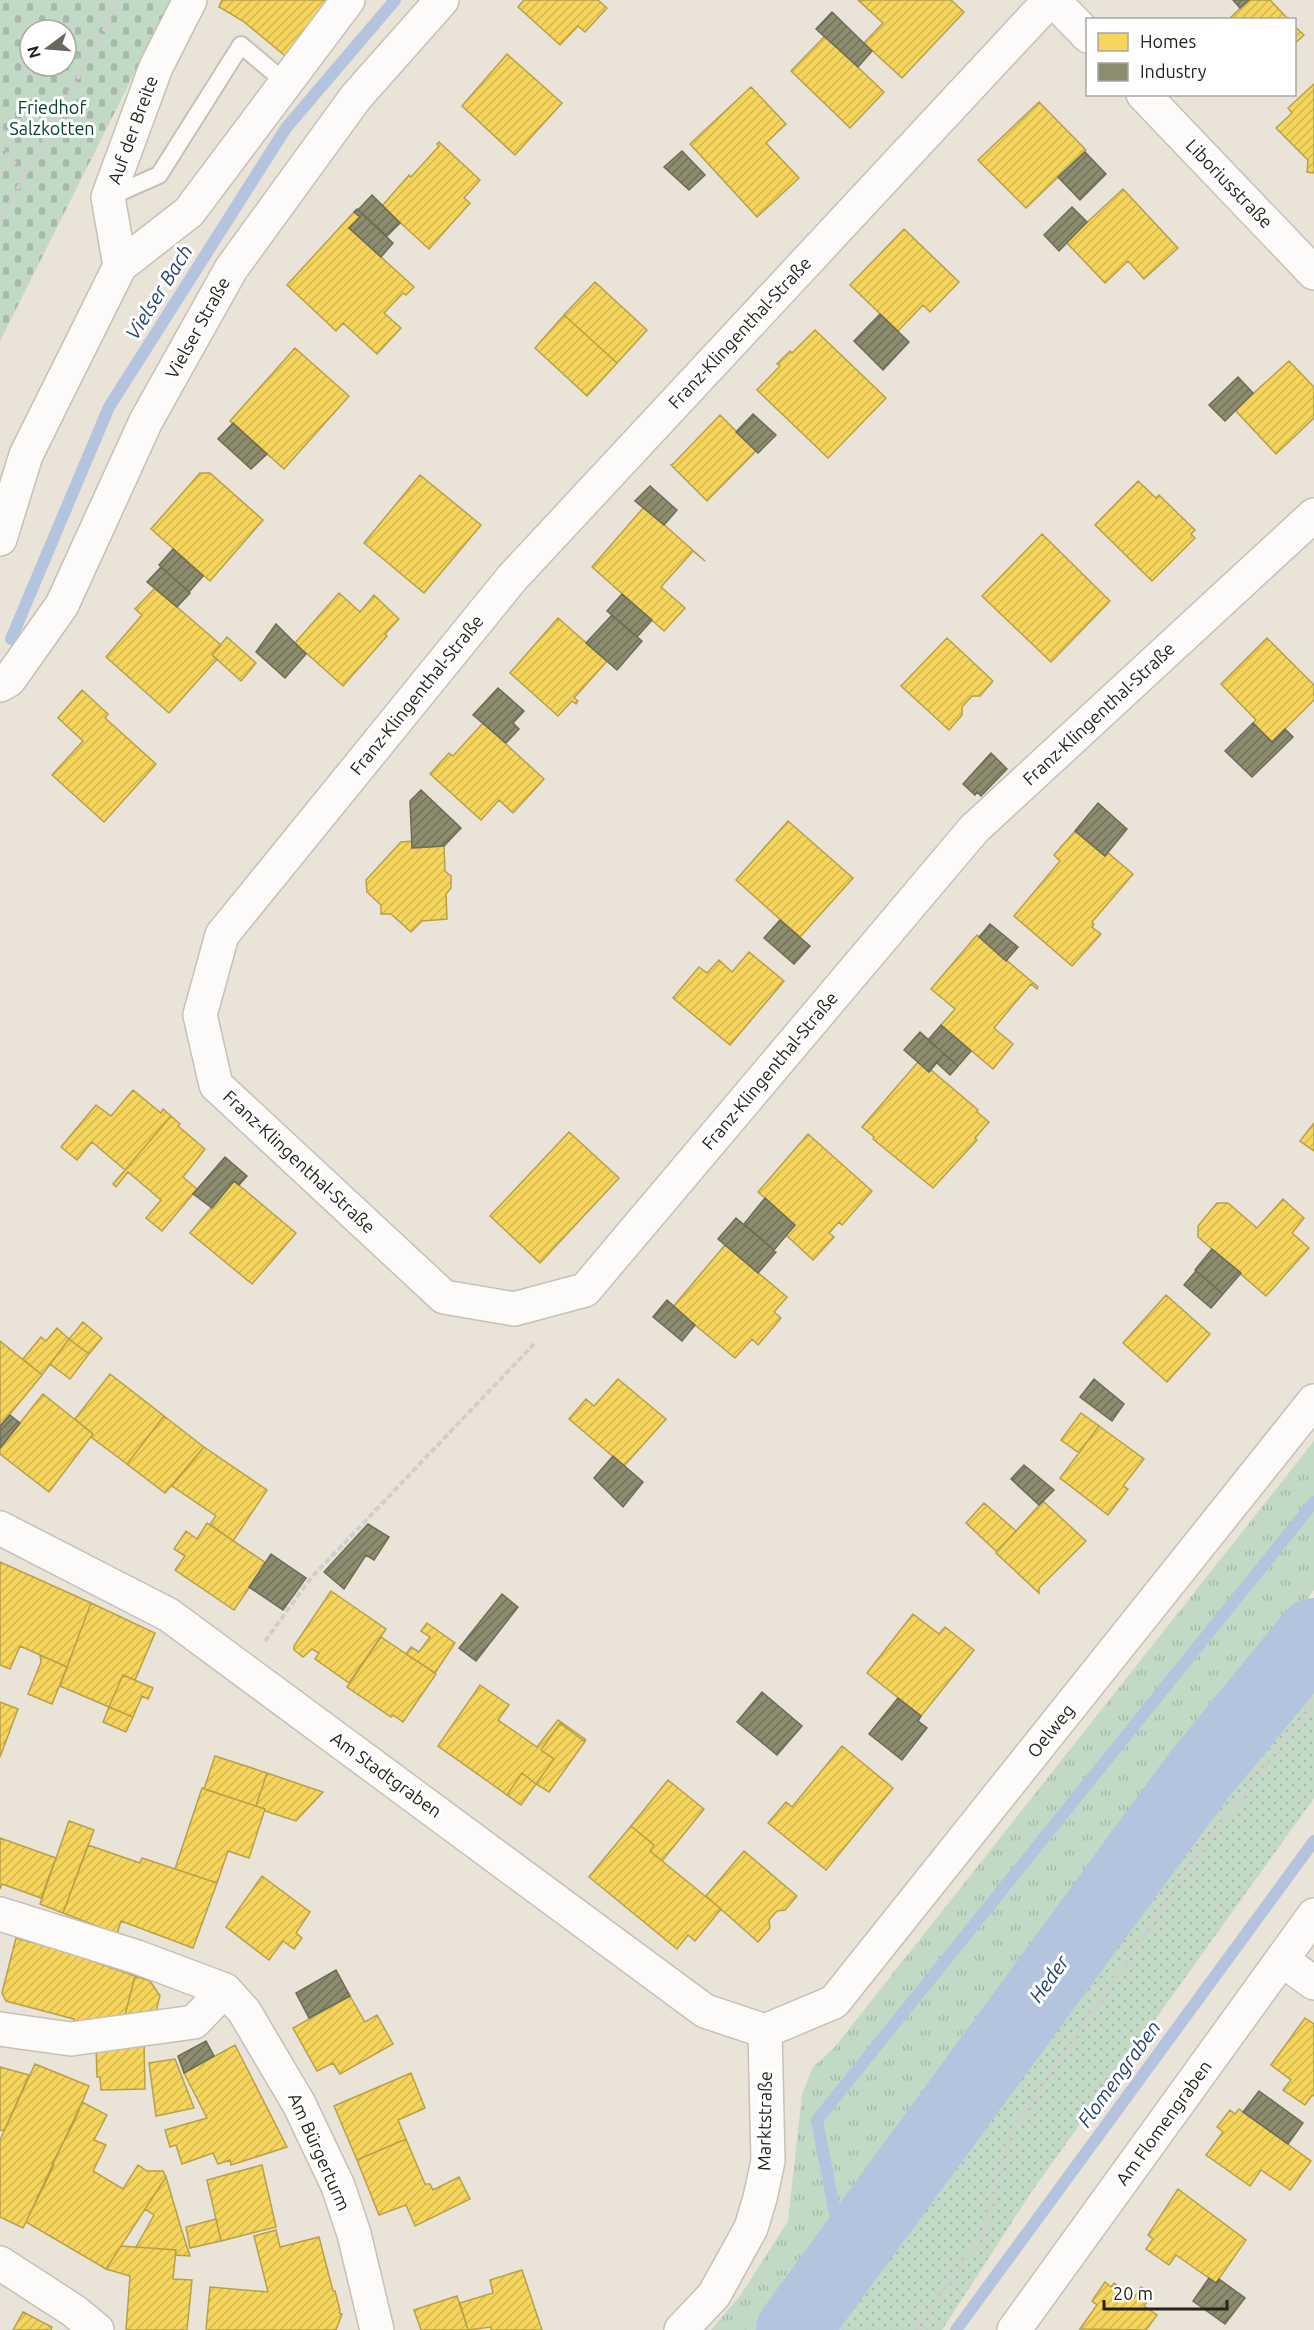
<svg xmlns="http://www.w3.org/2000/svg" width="1314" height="2330" viewBox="0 0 1314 2330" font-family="Ubuntu,sans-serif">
<defs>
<pattern id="grass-tufts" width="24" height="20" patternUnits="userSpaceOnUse" patternTransform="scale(1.5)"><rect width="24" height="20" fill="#c2d9c5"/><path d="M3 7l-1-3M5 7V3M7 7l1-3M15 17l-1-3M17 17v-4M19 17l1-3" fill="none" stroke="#a7baa9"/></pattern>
<pattern id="cemetery-stones" width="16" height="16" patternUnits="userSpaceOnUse" patternTransform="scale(1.5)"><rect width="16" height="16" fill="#c2d9c5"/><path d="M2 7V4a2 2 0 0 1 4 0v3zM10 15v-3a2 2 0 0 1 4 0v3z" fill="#a7baa9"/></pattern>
<pattern id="park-dots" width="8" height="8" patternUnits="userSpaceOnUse" patternTransform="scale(1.5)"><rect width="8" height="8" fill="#c2d9c5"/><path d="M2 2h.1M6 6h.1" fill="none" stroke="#a7baa9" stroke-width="1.8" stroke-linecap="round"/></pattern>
<pattern id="homes-hatch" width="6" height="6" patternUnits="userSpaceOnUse" patternTransform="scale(1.5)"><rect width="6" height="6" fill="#f6d55c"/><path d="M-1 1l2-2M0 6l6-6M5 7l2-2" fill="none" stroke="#d3b74f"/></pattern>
<pattern id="industry-hatch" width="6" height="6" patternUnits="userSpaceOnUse" patternTransform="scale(1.5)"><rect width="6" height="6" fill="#8c8c6e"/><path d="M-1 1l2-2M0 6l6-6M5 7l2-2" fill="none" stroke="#72725a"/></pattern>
</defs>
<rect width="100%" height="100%" fill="#e9e3d8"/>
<path fill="url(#grass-tufts)" d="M1314,1441V1590L756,2330H711L740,2296L788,2221L802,2095L813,2067L834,2048Z"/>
<path fill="url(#cemetery-stones)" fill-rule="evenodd" d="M0,0H171L0,341ZM30,30H66V66H30Z"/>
<path fill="url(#park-dots)" d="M1314,1681V1798L1032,2191L942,2330H825Z"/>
<path fill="url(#homes-hatch)" stroke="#b8a049" stroke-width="1.5" d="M222,0H329L290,60L243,21L219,7Z
M524,0H598L607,8L585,32L578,26L560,45L518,7Z
M858,0H951L964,12L902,78L864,43L883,23Z
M1249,0H1270L1289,20H1228Z
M1294,26L1304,35L1294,44Z
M825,36L884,92L850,128L791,71Z
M507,54L562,103L515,155L462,106Z
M1314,84V173L1307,172L1308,160L1276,128L1292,113L1288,108Z
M751,87L786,124L766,143L799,178L757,217L690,144Z
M1039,102L1086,150L1026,208L978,160Z
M439,142L480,180L464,198L470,203L429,249L382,206L409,175L411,177L439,146L437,144Z
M1123,189L1178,248L1144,279L1128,261L1105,283L1066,242Z
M354,212L360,217L349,228L414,287L406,295L403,293L384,313L401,328L377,354L343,323L336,331L287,285Z
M904,229L959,282L930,312L923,305L898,331L850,285Z
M595,282L647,330L617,363L564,315Z
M564,315L617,363L587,396L535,348Z
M815,330L886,398L828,458L757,390L780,366L777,364L790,351L792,353Z
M295,348L349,396L284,469L230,421Z
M1289,361L1314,387V418L1276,454L1235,410Z
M720,415L756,451L707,501L671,465L673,464Z
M200,473H210L263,520L210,581L151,529Z
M420,475L481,525L424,593L364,543Z
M1138,481L1156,498L1159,495L1195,530L1191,534L1195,538L1152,581L1095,525Z
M644,507L705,561L693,551L661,587L685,608L664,631L592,567Z
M1042,534L1110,601L1051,662L982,596Z
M155,588L221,645L212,655L217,659L169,713L106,657L142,615L135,609Z
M339,593L360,612L374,595L399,619L385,634L387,636L343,686L295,643Z
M558,618L607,661L574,698L578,701L576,704L572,701L558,716L510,673Z
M227,637L256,663L241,681L212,655Z
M947,638L993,681L980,696H972L962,707V715L949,730L901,686Z
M1267,638L1314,685V700L1272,742L1253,723L1256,720L1221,684Z
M82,690L108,714L105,718L156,764L104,822L52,775L83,741L58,718Z
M483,723L544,779L513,813L499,800L481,820L430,774L449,753L453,756Z
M788,821L853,878L800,937L736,880Z
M1075,831L1105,856L1107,852L1133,874L1092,922L1094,924L1092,927L1101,934L1072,966L1014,916L1060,861L1054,855Z
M413,841L412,848L444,846L445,871L451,876V888L446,894L447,919L422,921L411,932L391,914H381V905L367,892L366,880L401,842Z
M977,935L1038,987L1037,989L1031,984L994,1028L1013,1044L993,1069L941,1025L955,1009L931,989Z
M749,952L784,981L730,1045L673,998L699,967L707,973L719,960L732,972Z
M918,1062L929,1072L931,1070L978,1110L977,1112L989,1122L975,1138L977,1140L933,1188L873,1139L874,1137L862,1127Z
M133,1090L161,1113L163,1109L171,1116L125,1170L92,1142L77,1160L61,1147L96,1105L111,1116Z
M171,1116L180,1124L178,1126L205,1149L183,1177L197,1189L162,1231L146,1218L161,1200L128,1172L116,1187L113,1184Z
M1314,1123V1151L1300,1141Z
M569,1132L619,1178L540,1263L490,1216Z
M808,1134L872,1191L842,1225L839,1222L829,1233L834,1237L813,1260L786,1235L795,1225L758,1192Z
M234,1181L296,1233L252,1284L190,1233Z
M1283,1199L1304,1218L1292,1233L1309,1248L1266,1296L1198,1237V1226L1217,1203H1228L1257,1228Z
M725,1245L787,1297L774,1312L781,1318L758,1345L752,1339L735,1358L673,1307Z
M1166,1295L1210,1334L1167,1382L1123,1343Z
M83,1322L102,1338L89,1354L69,1339Z
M57,1328L69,1339L42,1375L23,1359L41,1337L46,1341Z
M69,1339L89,1354L70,1379L50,1364Z
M0,1341L42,1375L0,1426Z
M110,1374L164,1416L127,1464L91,1437L93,1434L75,1419Z
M618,1379L666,1419L624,1466L569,1419L586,1399L594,1406Z
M43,1394L93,1434L49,1492L0,1454V1448Z
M1081,1413L1099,1426L1079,1453L1061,1440Z
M164,1416L204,1447L165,1493L127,1464Z
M1099,1426L1144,1459L1123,1486L1128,1489L1108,1515L1060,1478Z
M204,1447L267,1490L233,1541L210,1524L216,1516L172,1486Z
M1043,1501L1086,1541L1039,1588V1593L996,1553Z
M984,1503L1016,1531L997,1552L966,1523Z
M207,1523L266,1563L234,1610L175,1570L185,1556L174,1549L186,1531L197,1539Z
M0,1562L91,1603L67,1667L20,1646L10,1669L0,1665Z
M331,1591L386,1629L349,1683L315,1659L319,1653L312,1649L303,1657L294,1650V1646Z
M91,1603L155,1633L135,1680L123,1675L109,1707L60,1686Z
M913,1614L939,1634L945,1627L974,1650L921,1716L867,1673Z
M427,1623L455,1643L435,1673L406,1654L411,1647L419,1652L430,1637L421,1631Z
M381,1637L436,1674L403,1722L393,1715L391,1717L347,1687Z
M40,1655L67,1667L52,1704L28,1694L41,1662Z
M123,1675L153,1688L148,1699L142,1696L133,1717L109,1707Z
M480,1685L509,1705L498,1720L537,1747L558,1720L585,1739L584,1741L560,1723L541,1750L554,1759L536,1784L522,1773L507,1795L438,1746Z
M0,1702L18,1709L0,1757Z
M109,1707L133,1717L126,1732L103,1722Z
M560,1723L584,1741L586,1740L549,1792L536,1784L554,1759L541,1750Z
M842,1746L893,1788L826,1870L768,1823L786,1802L792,1807Z
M215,1756L267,1773L256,1806L204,1789Z
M267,1773L323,1792L296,1821L265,1811V1809L256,1806Z
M522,1773L536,1784L521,1805L507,1795Z
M668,1780L704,1809L662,1861L650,1851L654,1845L631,1826Z
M202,1788L265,1809L249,1858L228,1851L217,1883L175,1869Z
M69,1821L94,1830L63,1913L40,1904Z
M631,1826L654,1845L650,1851L721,1909L695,1941L688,1935L677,1949L589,1877Z
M0,1838L56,1858L41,1898L2,1884L0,1889Z
M88,1845L140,1863L142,1858L217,1883L193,1948L121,1921L117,1934L63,1913Z
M744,1851L797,1896L785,1910L777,1911L769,1920L770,1928L758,1942L706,1896Z
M262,1876L310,1912L296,1933L302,1938L294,1949L283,1941L269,1960L226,1927Z
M16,1938L64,1951L135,1976L123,2023L73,2028L74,2019L6,2001L2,1993Z
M135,1976L150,1981L160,1996L156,2011L123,2023Z
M350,1996L365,2022L377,2015L393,2044L340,2074L333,2063L317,2071L293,2028Z
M1305,2018L1314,2024V2096L1312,2095L1305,2105L1283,2090L1291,2080L1271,2065Z
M144,2044L145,2089L101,2090L100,2077H97L96,2045Z
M235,2045L287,2147L231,2165L230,2160L218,2164L213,2153L182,2164L176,2145L170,2147L165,2130L207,2118L184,2073Z
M175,2059L194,2108L156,2116L149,2063Z
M35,2064L89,2086L74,2122L52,2164L54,2165L23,2228L0,2217V2140Z
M0,2067L29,2075L4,2131L0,2130Z
M411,2073L425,2108L398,2120L406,2139L357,2160L334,2106Z
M82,2102L107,2115L94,2140L106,2145L93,2171L123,2189L138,2165L147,2171H163L166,2177L106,2269L26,2222Z
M1239,2109L1311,2161L1290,2190L1261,2170L1250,2186L1206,2155L1223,2132L1217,2127L1230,2110L1235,2114Z
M406,2139L425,2184H430L433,2190L459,2177L470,2199L415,2226L406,2205L379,2215L357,2160Z
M262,2165L276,2227L221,2241L207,2180Z
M166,2177L181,2228L190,2256L175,2255L176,2250L136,2247L154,2215L145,2209Z
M1178,2189L1246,2240L1216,2283L1176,2255L1169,2265L1146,2249L1153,2239L1148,2235Z
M216,2219L221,2241L190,2248L186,2227Z
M276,2230L280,2247L319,2237L333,2291H335L340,2310L339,2313L342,2314L336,2330H206L210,2287L268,2292L254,2236Z
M121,2246L176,2250L173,2279L192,2280L187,2330H126L130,2276L106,2269Z
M522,2270L542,2330H491V2327L468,2330L460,2303L493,2293L490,2280Z
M1105,2282L1111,2287L1114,2283L1134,2298L1141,2287L1152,2294L1144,2306L1157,2315L1146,2330L1080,2329L1097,2305L1092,2301Z
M457,2296L468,2330H421L414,2310Z
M23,2312L52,2327L51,2330H13Z"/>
<path fill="url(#industry-hatch)" stroke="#6e6c55" stroke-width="1.5" d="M1233,0H1249L1240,8Z
M832,12L872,51L858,67L816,29Z
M682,151L705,175L689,190L664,167Z
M1085,152L1106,174L1080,200L1058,177Z
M372,195L400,223L387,236L358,210Z
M1072,207L1087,222L1059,251L1044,235Z
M357,209L393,243L381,257L349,228L360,217L354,212Z
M880,314L909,342L883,370L854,341Z
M1238,377L1253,393L1225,421L1209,405Z
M753,414L776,435L758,453L736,432Z
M233,423L267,454L251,469L218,439Z
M650,486L677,510L664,525L635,501Z
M173,549L203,576L189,592L159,565Z
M161,567L190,593L177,607L147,582Z
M622,594L652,620L637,637L607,611Z
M612,615L642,641L617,670L586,643Z
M276,624L306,654L285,678L256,652Z
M498,688L524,711L513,723L519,729L506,743L473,715Z
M1253,723L1272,742L1285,729L1293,737L1252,777L1225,751Z
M991,753L1007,769L981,796L977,792L975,795L963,784Z
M421,790L461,828L444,846L412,848L410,801Z
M1098,803L1127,829L1105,856L1075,831Z
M780,920L810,946L794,964L764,938Z
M990,924L1018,947L1006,961L979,937Z
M941,1025L971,1051L958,1066L928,1040Z
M920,1032L944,1054L929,1072L904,1050Z
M944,1054L958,1066L950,1075L937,1063Z
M225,1157L247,1176L239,1185L234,1181L212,1208L193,1194Z
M765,1198L795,1225L774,1250L744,1224Z
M736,1218L776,1252L758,1273L718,1239Z
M1212,1249L1241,1273L1223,1294L1195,1270Z
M1196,1271L1223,1294L1211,1308L1184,1285Z
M667,1300L695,1325L682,1341L653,1317Z
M1094,1379L1124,1404L1112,1421L1080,1397Z
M10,1415L20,1423L0,1448V1426Z
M613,1456L643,1482L623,1507L594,1478Z
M1024,1465L1054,1490L1039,1505L1011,1479Z
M368,1524L389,1537L374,1560L366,1555L344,1589L324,1572Z
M271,1554L306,1578L283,1610L249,1587Z
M502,1594L518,1607L476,1661L459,1648Z
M762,1692L802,1726L777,1755L737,1722Z
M898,1698L921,1716L918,1721L927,1728L902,1760L869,1734Z
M336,1970L350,1996L309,2018L296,1993Z
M206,2041L214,2056L184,2073L178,2056Z
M1259,2091L1303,2123L1288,2144L1243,2112Z
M1209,2278L1216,2283L1219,2279L1245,2298L1225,2324L1193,2301Z"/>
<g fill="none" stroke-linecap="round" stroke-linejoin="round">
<path stroke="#b5c4de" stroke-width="12" d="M11,639L109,407L286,128L395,0
M844,2260L817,2120L1314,1502
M956,2330L1314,1841"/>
<path stroke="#b5c4de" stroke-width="74" d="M793,2330L1199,1775L1314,1635"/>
<defs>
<path id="service" d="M109,197L159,175L241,45L286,83"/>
<path id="minor" d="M1050,0L512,578L222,935L200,1015L216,1085L444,1297L514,1309L585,1290L974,829L1314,515
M1053,0L1088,36
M1143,94L1314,273
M120,266L108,197L156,67L190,0
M0,539L26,455L120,266L189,212L348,0
M0,685L9,680L62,605L146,421L231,269L356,97L442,0
M0,1528L169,1615L705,2011L765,2031
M0,1914L137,1957L225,1990L244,2011L299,2104L338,2186L354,2234L377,2330
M1282,1960L1314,1983
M0,2029L71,2039L194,2022L225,1990
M765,2031L834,2002L1314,1401
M0,2263L74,2311L97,2330
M681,2330L714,2295L751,2228L760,2198L768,2161L765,2031
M1014,2330L1314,1915"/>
</defs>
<use href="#service" stroke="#c5c1b9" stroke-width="20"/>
<use href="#minor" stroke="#c5c1b9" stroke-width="36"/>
<path stroke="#d0cfcc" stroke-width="4" stroke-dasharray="6 3" stroke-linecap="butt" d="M0,146L25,175
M0,221L120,0
M265,1641L311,1578L534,1344
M916,2330L983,2234L1011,2132L1196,1857L1314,1704"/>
<use href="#service" stroke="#fcfbf9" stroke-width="16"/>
<use href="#minor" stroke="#fcfbf9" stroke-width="33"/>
</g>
<g text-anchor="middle" stroke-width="6" stroke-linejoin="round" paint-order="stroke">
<g font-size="18" fill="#04452a" stroke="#fff">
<text x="52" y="114">Friedhof<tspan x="52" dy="21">Salzkotten</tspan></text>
</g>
<g font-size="18" fill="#27231c" stroke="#fff">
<text transform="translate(133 130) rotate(-70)" y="6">Auf der Breite</text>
<text transform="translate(1229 184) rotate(46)" y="6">Liboriusstraße</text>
<text transform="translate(198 328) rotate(-61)" y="6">Vielser Straße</text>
<text transform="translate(740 333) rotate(-47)" y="6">Franz-Klingenthal-Straße</text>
<text transform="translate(417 695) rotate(-51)" y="6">Franz-Klingenthal-Straße</text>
<text transform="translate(1099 714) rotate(-43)" y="6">Franz-Klingenthal-Straße</text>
<text transform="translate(770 1071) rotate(-50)" y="6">Franz-Klingenthal-Straße</text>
<text transform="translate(299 1162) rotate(43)" y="6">Franz-Klingenthal-Straße</text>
<text transform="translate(1051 1731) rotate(-51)" y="6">Oelweg</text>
<text transform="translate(386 1775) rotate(36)" y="6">Am Stadtgraben</text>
<text transform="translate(765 2121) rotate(-89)" y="6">Marktstraße</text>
<text transform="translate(1164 2123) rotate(-54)" y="6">Am Flomengraben</text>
<text transform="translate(319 2152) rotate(66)" y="6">Am Bürgerturm</text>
</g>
<g font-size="20" font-style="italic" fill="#253f74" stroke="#fff">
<text transform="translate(159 292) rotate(-58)" y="7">Vielser Bach</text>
<text transform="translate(1049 1979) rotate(-54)" y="7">Heder</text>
<text transform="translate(1119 2074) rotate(-54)" y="7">Flomengraben</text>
</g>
</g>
<rect x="1086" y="18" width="210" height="78" fill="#ffffff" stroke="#a9a7a4" stroke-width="1.5"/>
<rect x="1098" y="33" width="30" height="18" fill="#f6d55c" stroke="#a9a7a4" stroke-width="1.5"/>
<text x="1140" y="48" font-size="18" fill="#27231c">Homes</text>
<rect x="1098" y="63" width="30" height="18" fill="#8c8c6e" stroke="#a9a7a4" stroke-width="1.5"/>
<text x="1140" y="78" font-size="18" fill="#27231c">Industry</text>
<g transform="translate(48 48) rotate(254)"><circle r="28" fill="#ffffff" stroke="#a9a7a4" stroke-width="1.5"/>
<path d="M0-4.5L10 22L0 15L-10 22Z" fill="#6b665e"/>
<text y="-9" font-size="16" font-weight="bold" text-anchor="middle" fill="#27231c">N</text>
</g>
<path d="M1104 2300v9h123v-9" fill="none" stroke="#27231c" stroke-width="3"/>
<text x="1113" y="2300" font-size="18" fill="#27231c" stroke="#ffffff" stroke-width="4.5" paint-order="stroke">20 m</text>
</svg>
